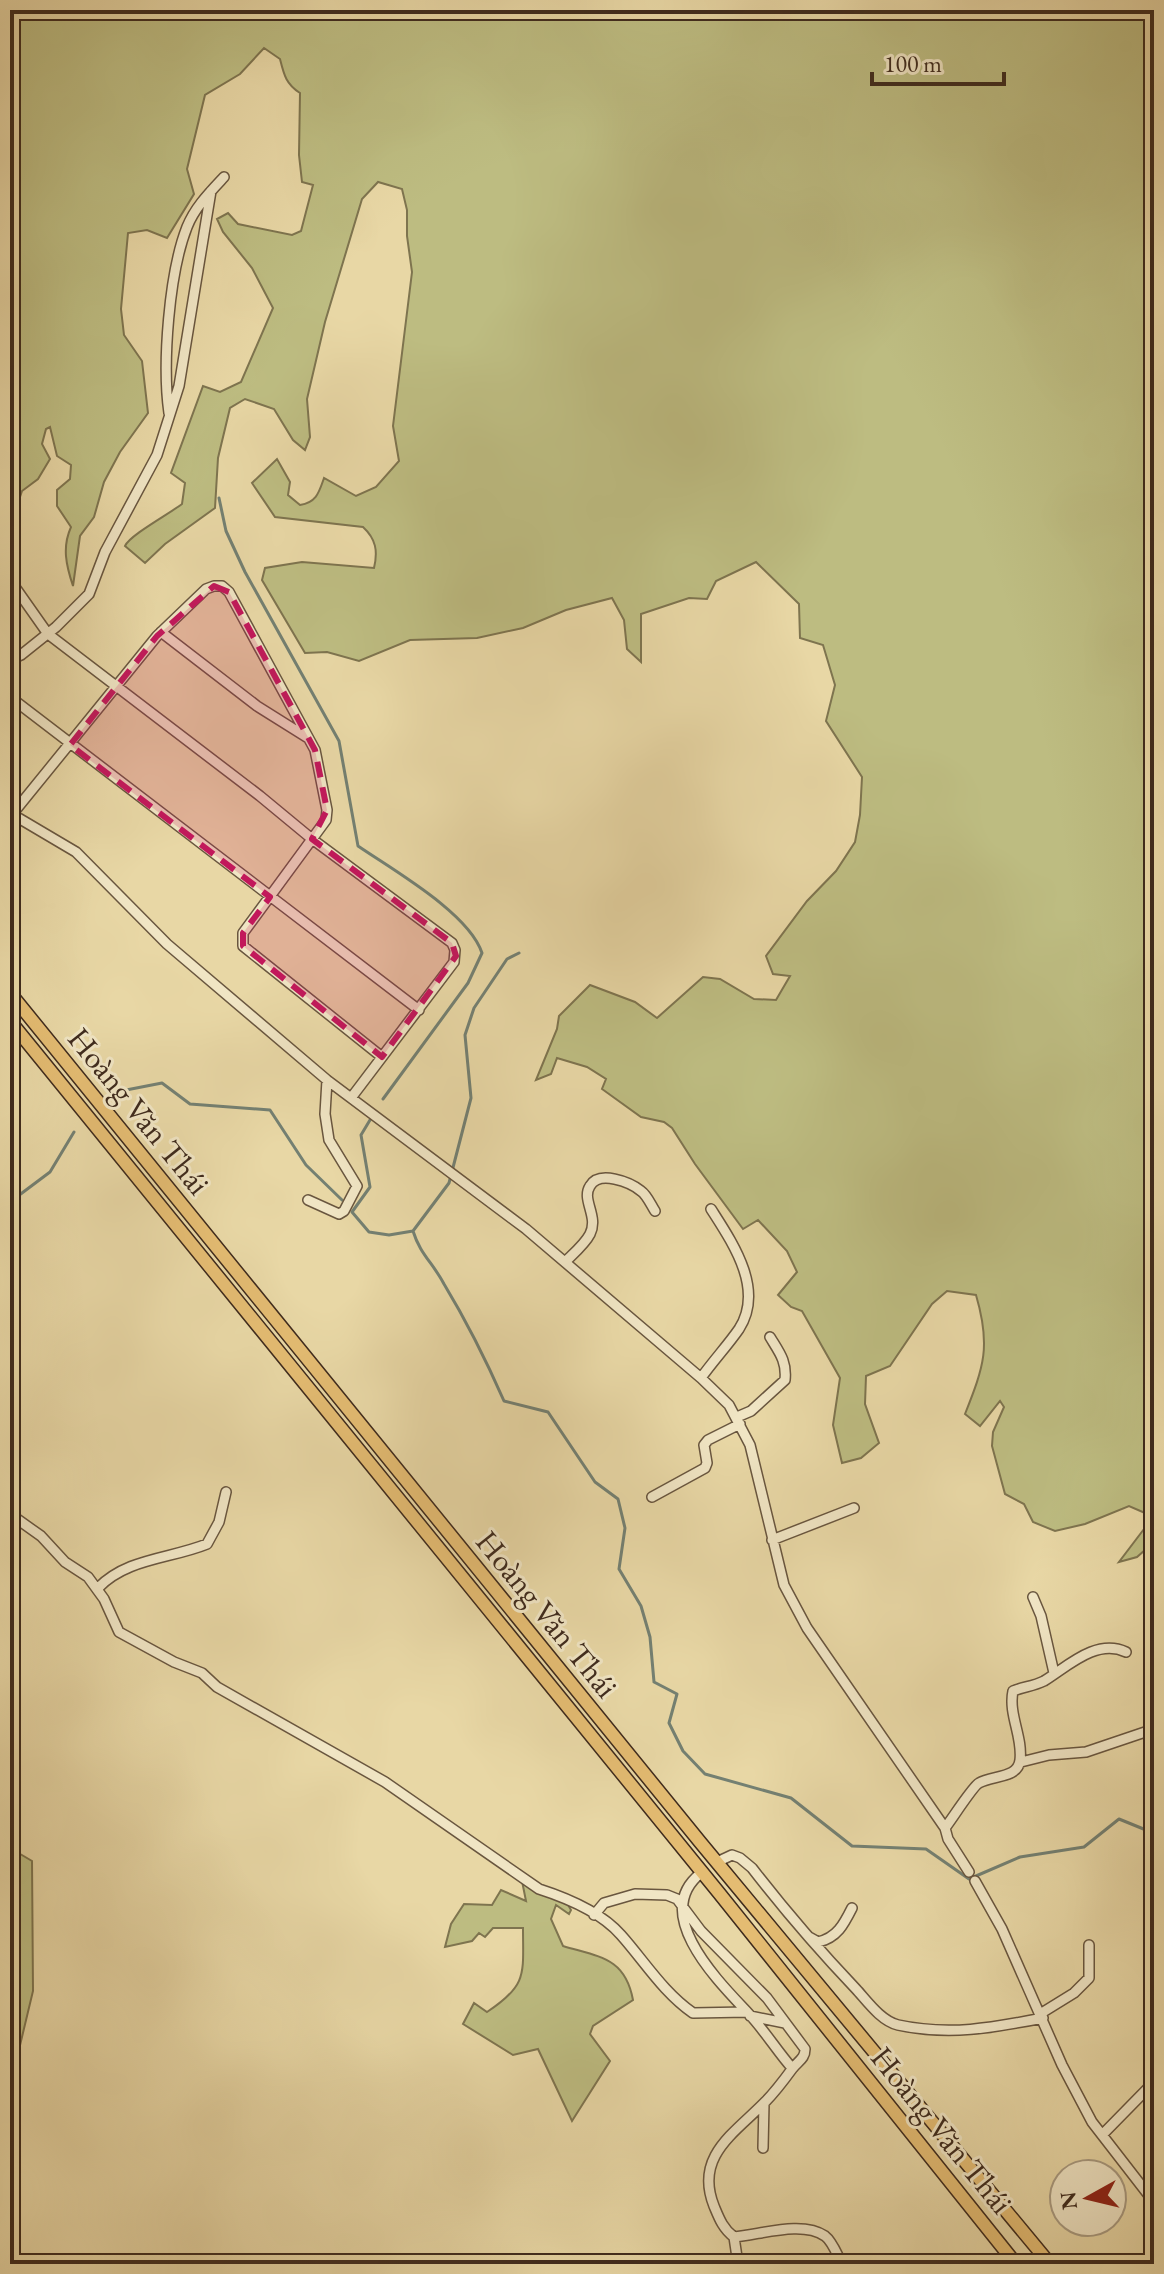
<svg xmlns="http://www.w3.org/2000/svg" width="1164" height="2274" viewBox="0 0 1164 2274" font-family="'EB Garamond',serif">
<rect width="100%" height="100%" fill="#e8d7a5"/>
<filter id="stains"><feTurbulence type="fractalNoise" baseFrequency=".0025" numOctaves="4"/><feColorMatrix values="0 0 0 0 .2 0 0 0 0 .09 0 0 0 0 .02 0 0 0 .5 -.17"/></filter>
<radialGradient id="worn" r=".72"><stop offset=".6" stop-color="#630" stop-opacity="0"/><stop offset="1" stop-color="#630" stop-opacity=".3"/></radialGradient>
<path fill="#bdbc81" stroke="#7e744f" stroke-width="2" d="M10,10H1154V1542L1137,1557L1119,1562L1144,1529L1145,1513L1129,1506L1085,1524L1055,1531L1033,1522L1024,1504L1005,1494L992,1446L993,1432L1004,1407L1000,1401L980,1426L965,1414C984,1366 991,1346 976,1295L947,1291L932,1304L890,1366L866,1376L865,1404L879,1443L861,1458L842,1463L833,1425L840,1378L802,1311L791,1307L778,1295L797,1272L787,1251L758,1220L743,1229L695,1164L672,1128L664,1122L641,1117L602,1089L606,1079L587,1067L557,1058L551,1074L536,1080L557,1029L559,1016L590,985L635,1002L657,1018L703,977L720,979L754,999L776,1000L790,976L773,974L766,956L807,901L836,871L855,842L860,815L862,777L826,721L835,685L823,645L800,638L799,604L756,562L716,581L707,599L689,598L641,614V662L627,649L624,620L612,598L566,610L523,628L477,638L410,640L359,661L327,652L305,653L262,580L265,568L302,562L374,568C378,551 376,539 363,527L275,517L252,483L277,459L290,482L288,495L300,505C317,502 319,492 324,478L356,496L376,487L399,461L393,426L412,272L407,236V210L402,189L378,182L362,199L325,322L307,399L310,437L305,450L293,440L274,409L245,399L230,408L218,458L215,508L165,544L145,563L125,546C130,535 169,514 182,504L185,483L171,473L203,386L220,392L241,382L273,308L252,268L223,232L217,219L228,213L238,224L292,235L301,231L313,185L302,182L299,155L300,93C286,84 284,75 280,59L264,48L240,74L205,95L187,169L194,194L167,238L147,230L128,233L121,309L124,335L142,361L148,413L120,452L104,482L94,517L80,536L73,586C66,565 62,547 71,527L57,506V490L70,479L71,465L57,456L50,427L46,429L42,444L50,459L38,479L22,491L18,503L20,523L13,534L10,531Z
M10,1848L32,1861L33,1991L10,2087Z
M522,1881L567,1903L571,1910L569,1914L556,1905L551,1919L563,1946C599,1957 625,1957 633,2000L593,2026L590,2034L610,2061L572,2121L538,2049L513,2055L463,2024L474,2003L487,2012C528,1985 523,1974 523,1928H493L485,1937L479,1933L472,1941L445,1947L451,1924L464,1904L492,1905L501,1890L526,1901Z"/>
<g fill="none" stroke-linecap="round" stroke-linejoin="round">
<path stroke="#748072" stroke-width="3" d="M219,498L226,531L245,572L339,741L358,846C393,870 469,913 482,953L468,983L383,1099
M114,1096L121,1091L162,1083L190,1104L270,1110L306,1165L342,1200
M370,1120L361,1135L370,1187L352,1212L369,1232L389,1235L413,1231L449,1183L471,1098L465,1035L474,1008L507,959L519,953
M10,1202L50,1172L74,1132
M413,1231C420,1254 433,1263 444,1284C467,1322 486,1360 504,1401L548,1412L595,1482L618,1499L625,1528L619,1569L641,1606L650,1637L654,1682L677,1694L669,1723L683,1751L705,1774L791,1798L852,1846L926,1849L969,1879L1020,1857L1084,1847L1119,1819L1146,1830L1154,1844"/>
<defs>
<path id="minor" d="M169,413C162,364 169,273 187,227C195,207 210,192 224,177
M10,580L48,634L260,796L312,839L452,943L455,950L454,962L351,1098
M161,632L257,706L308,738
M10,660L21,655L56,627L89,594L105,552L157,455L179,386L211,191
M10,697L419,1010
M10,813L76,852L167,944L327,1080L526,1229L701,1378L729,1405L750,1445L784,1585L807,1628L945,1828L948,1839L969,1872
M10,817L157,636L206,589L214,586H222L229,592L315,750L327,810L326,820L243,933V946L382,1057
M308,1200L339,1214L344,1211L357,1186L329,1140L325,1114L327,1080
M565,1262C573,1254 585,1244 590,1234C599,1216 581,1200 590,1186C599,1170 630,1182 641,1191C647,1195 651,1205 655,1211
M701,1378C713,1361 728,1345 739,1329C765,1289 732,1242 711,1209
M737,1417L751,1411L785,1380C787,1361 779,1352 770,1337
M652,1497L705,1468L707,1463L704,1445L708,1440L740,1424
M10,1514L41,1536L65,1562L88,1577L104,1599L119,1632L174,1662L202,1673L217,1687L385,1782L539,1889C567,1898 601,1912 621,1935C645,1962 663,1992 693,2013L747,2012
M772,1540L854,1508
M98,1588C127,1558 170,1559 207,1544L219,1522L226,1492
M1033,1597L1041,1616L1054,1673
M1021,1762L1049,1755L1086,1752L1154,1729
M945,1828C952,1819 973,1786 979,1783C992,1775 1018,1779 1020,1760C1023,1737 1008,1714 1013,1691C1023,1687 1034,1686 1044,1681C1067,1667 1096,1638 1126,1652
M717,1862L732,1855L740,1858L752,1868C786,1912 818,1949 856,1989C867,2001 881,2021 898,2025C949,2036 992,2028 1043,2018
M701,1873C649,1914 720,1983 749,2014C765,2031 777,2051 792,2068
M975,1881L1002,1929L1062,2065L1092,2122L1154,2202
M594,1915L604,1903L635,1894L667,1895L677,1899L701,1931L767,1998L805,2049C805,2059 798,2061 792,2069C784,2080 775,2092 765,2102C735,2133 694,2156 714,2206C719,2218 723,2229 734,2237L738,2264
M809,1937L818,1942C837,1938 844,1924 852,1908
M1040,2014L1074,1993L1089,1978V1945
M750,2016L785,2023
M1102,2135L1154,2082
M763,2148L764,2103
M734,2237C760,2235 802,2220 825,2236C833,2242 837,2255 842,2264"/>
<path id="major" d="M10,993L700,1842L1050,2264
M10,1021L719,1893L1016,2264"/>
</defs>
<use href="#minor" stroke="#69563f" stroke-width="12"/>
<use href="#major" stroke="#3f2b1d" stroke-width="15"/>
<use href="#minor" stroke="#f0e5c4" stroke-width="9"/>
<use href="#major" stroke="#e4bc72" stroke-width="12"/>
</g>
<path fill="#c2185b" fill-opacity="0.2" stroke="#c2185b" stroke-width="6" stroke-dasharray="16 10" stroke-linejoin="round" d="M214,586L229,592L315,750L327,810L312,839L452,943L456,956L382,1057L243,946V933L270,897L70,745L157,636Z"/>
<g text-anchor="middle" stroke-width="6" stroke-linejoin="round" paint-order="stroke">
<g font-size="32" fill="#3f2b1d" stroke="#f0e5c4">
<text transform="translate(139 1111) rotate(51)" y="11">Hoàng Văn Thái</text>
<text transform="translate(547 1614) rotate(51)" y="11">Hoàng Văn Thái</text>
<text transform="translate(942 2130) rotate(51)" y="11">Hoàng Văn Thái</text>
</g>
</g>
<rect width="1164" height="2274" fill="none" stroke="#e8d7a5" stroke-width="40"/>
<rect x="12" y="12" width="1140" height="2250" fill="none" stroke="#3f2b1d" stroke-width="4"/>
<rect x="20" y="20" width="1124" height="2234" fill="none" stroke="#3f2b1d" stroke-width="2"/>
<g transform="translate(1088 2198) rotate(262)"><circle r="38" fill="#f0e5c4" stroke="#a99b81" stroke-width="2"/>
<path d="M0-6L14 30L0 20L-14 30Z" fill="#8f2418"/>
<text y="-12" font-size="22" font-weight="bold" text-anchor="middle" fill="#3f2b1d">N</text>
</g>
<path d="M872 72v12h132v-12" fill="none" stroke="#3f2b1d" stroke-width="4"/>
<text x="884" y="72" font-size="24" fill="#3f2b1d" stroke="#f0e5c4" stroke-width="6" paint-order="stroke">100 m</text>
<rect width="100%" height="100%" filter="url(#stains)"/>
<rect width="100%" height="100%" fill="url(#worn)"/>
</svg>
